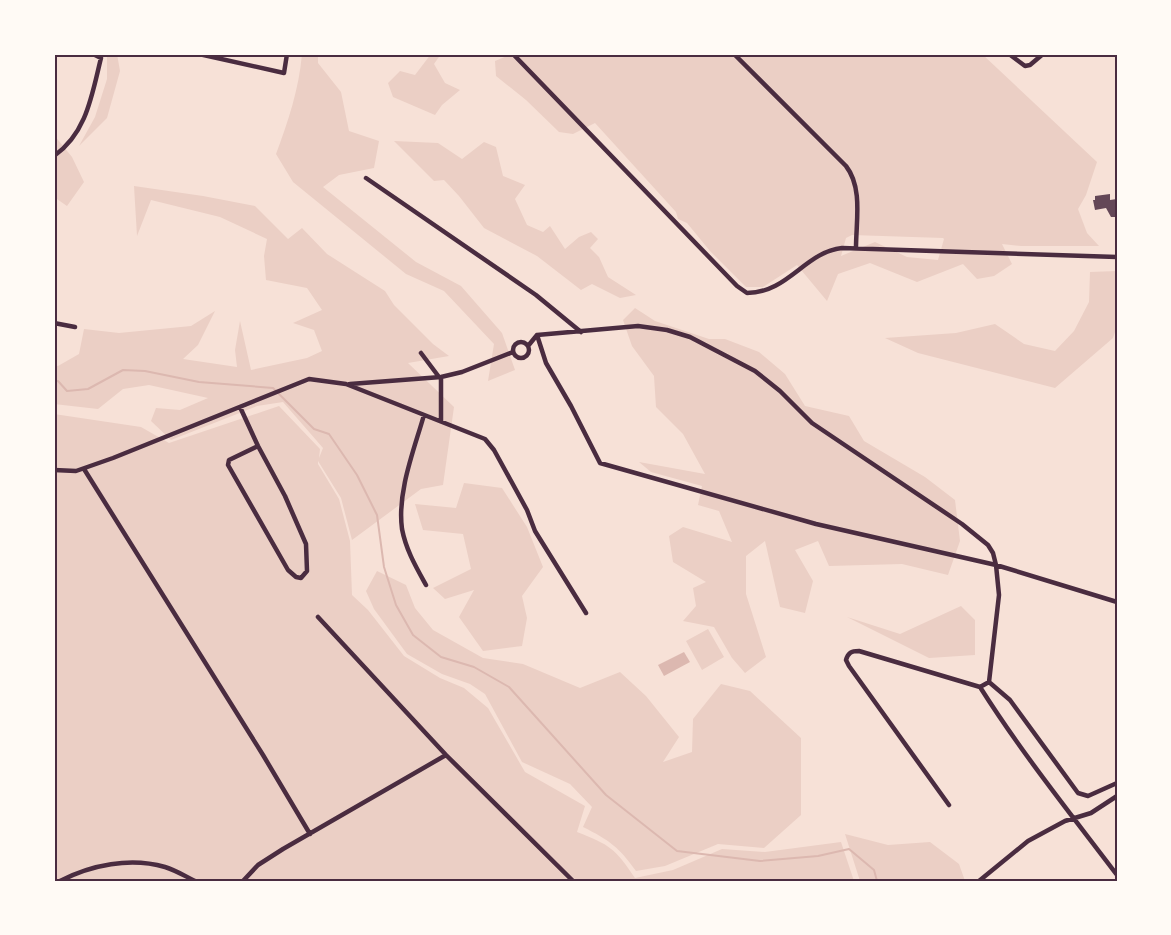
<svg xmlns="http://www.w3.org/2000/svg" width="1171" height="935" viewBox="0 0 1171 935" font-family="Barlow,sans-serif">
<rect width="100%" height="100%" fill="#f7e1d7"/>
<path fill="#ebcfc5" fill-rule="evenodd" d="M107,54H117L120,71L107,118L79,146L95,117L107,79Z
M302,54H318V63L341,92L349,131L379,141L374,168L339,175L323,187L416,262L461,286L502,333L515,370L488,381L494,344L444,291L406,274L293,182L276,154C288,122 299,89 302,54Z
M431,54H441L434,64L445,83L460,90L442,105L435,115L393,97L388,83L400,71L415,75Z
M512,54H982L1097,162L1086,195L1078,209L1087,233L1099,246H1021L1002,244L1012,264L994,276L977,279L963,264L917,282L870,263L838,274L827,301L797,265L763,287H746L710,251L687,223L678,219L676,212L595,123L573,134L559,132L526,100L496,76L495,61ZM852,235L943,238L944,239L938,260L907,257L875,242L841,256L846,238Z
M54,135L72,157L84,182L67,206L54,197Z
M394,141L438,143L462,159L484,142L496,147L503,176L525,185L515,199L527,225L543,232L550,226L565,249L579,237L591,232L598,239L590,248L599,257L608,277L636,295L620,298L592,284L581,290L537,256L484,228L459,196L444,180L434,181Z
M134,186L203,196L255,206L288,239L302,228L327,254L385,291L394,305L433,344L449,356L408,363L454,407L443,485L421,489L352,540L341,498L318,461V464L339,499L350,541L352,595L368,610L404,656L440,678L464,688L488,708L525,772L585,806L577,832C610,845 615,848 635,878L673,870L722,849L765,852L841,842L854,881H54V414L141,427L169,443L279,406L320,449L319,458L323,448L283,402L257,406L171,440L151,421L156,408L180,410L208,398L149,385L123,389L98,409L54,404V365L58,366L79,354L84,329L119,333L191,326L215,311L198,345L183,359L237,367L235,350L240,321L251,370L307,358L322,351L314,330L293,323L322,310L307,288L266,280L264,256L267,239L220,217L151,200L137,236Z
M1117,271V329H1116L1113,338L1055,388L918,353L885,338L956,333L995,324L1024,344L1055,351L1074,331L1089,302L1090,272Z
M635,308L655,321L709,339H725L759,352L785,374L805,406L849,416L864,441L925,477L955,500L960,541L948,575L902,564L829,566L818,541L795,550L813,581L805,613L780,607L765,541L746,556V594L766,657L745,673L732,658L714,627L683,621L696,606L693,588L706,582L673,562L669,536L683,527L732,542L719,511L698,505L702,486L651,472L639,462L705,474L683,434L656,407L654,376L632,346L623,320Z
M464,483L502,488L527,527L543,567L522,596L527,618L522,646L483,651L459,617L474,590L445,599L433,588L471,569L463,534L423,530L415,504L456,508Z
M377,571L406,585L415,608L433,630L483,658L523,664L580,688L620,672L646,696L679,737L663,762L692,752L693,719L721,684L750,691L801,738V815L764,848L718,844L665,866L636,871C619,847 609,840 583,827L592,807L570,784L522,762L485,694L470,684L442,674L407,654L374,609L366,591Z
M961,606L975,620V655L929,658L847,617L900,634Z
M708,629L724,657L702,670L686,641Z
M845,834L888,845L930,842L959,864L965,881H860Z"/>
<path fill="#dcb8b0" d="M684,652L690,662L664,676L658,665Z"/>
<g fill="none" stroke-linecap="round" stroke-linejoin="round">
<path stroke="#dcb8b0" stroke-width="2" d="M54,381H58L67,391L88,389L123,370L145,371L199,382L273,388L314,429L329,434L357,475L377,515L384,567L396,605L413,635L441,657L474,667L509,687L606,795L677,851L760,861L818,856L849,849L874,870L877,881"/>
</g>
<path fill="#644757" d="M1110,194V200L1117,199V217H1111L1106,208L1095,210L1093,200H1095V196Z"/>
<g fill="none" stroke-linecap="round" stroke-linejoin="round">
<path stroke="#4a2c40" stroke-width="4.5" d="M199,54L284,73L287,54
M513,54L737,286L747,293C788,293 805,252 842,248L1117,257
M734,54L846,166C863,188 856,221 856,248
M1009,54L1025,66L1030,65L1043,54
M54,156C87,133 92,94 101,58L93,54
M366,178L536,295L581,332
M54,323L75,327
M537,335L546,363L571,406L600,463L816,524L996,565L1117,602
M513 350a8 8 0 1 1 16 0a8 8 0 1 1-16 0Z
M528,346L537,335L638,326L667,330L690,337L755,371L780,391L812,423L962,524L988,545L993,553L996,565L999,595L989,682
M421,353L439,377
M350,384L441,377L462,372L513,352
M240,407L258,446L285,496L306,544L307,571L301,578L296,577L288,570L228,465L229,460L258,446
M424,415C414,450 397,492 402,529C406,550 416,567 426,585
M441,421V377
M84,469L263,755L310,834
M54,470L76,471L113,458L309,379L346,384L485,439L494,450L527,510L535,531L586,613
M318,617L446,755L573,881
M980,687L989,682L1010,700L1078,793L1088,796L1117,783
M949,805L849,666L846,660C848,653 851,651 859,651L980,687C1021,752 1070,813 1117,875
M60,881C91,865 130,857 165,867C175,870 185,876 195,881
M243,881L258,865L283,849L446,755
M979,881L1028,841L1065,821L1091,813L1117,796"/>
</g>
<rect width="1171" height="935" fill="none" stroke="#fffaf5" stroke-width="111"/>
<rect x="56" y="56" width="1060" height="824" fill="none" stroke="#4a2c40" stroke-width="2"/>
</svg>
